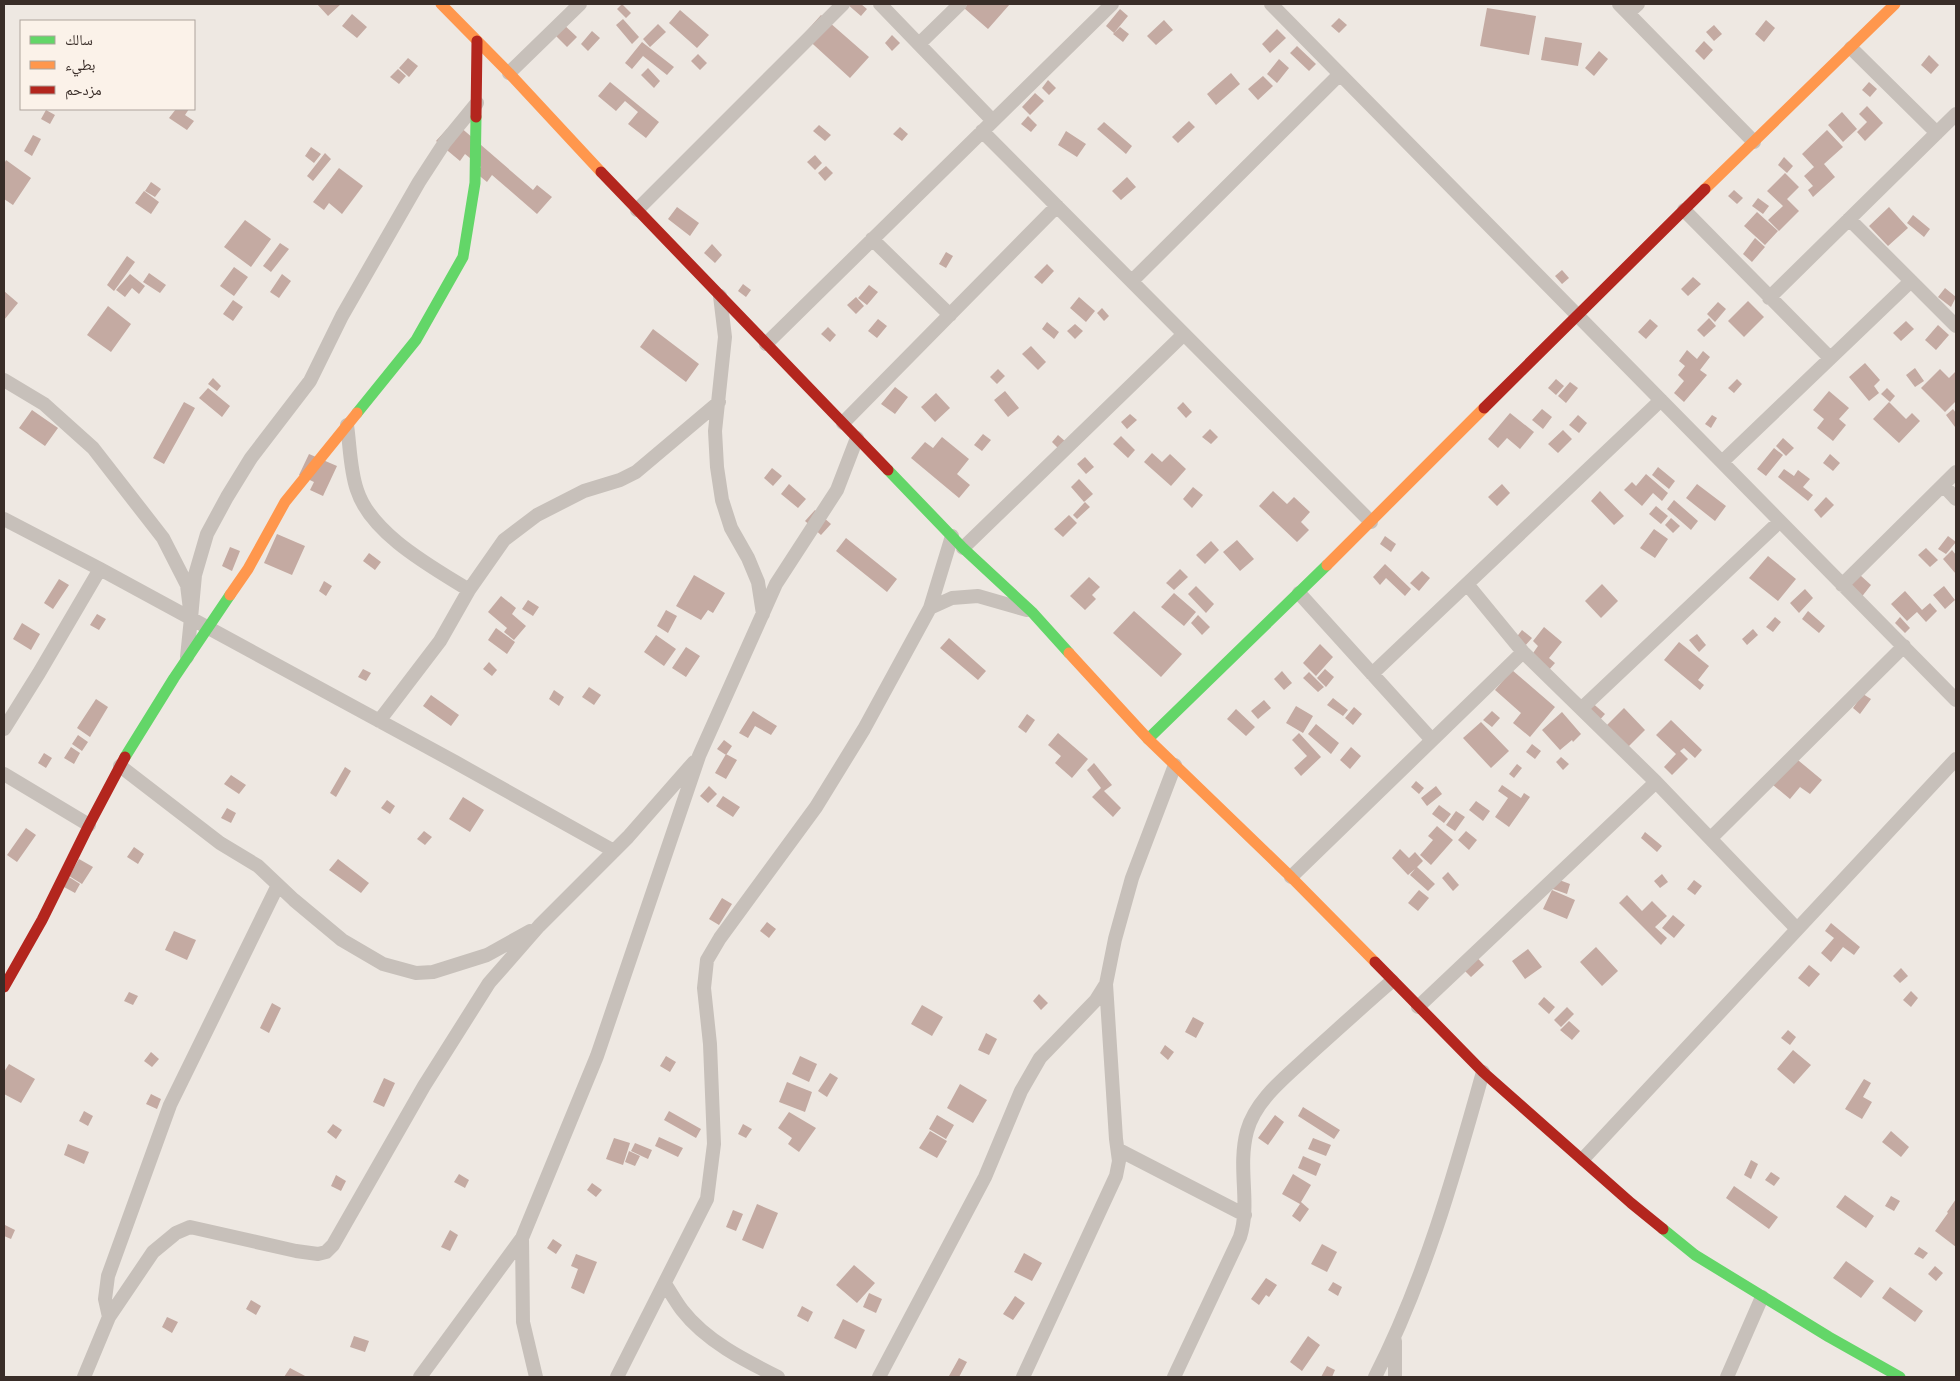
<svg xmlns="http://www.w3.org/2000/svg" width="1960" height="1381" viewBox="0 0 1960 1381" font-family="Barlow,'Noto Naskh Arabic',sans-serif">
<rect width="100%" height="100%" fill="#eee8e2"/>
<path fill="#c4aaa2" d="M317,4H341L328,16Z
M622,4L631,13L626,18L617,9Z
M847,4H861L867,9L861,16Z
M968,4H1010L988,29L964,8Z
M1487,8L1536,16L1529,55L1480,46Z
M1120,9L1128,16L1114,33L1106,26Z
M680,10L709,35L697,48L669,23Z
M352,14L367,27L357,38L342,26Z
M821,15L869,57L850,78L803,35Z
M1339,18L1347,25L1339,33L1331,26Z
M623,19L639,37L632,44L616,25Z
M1164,20L1173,30L1156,45L1147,36Z
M1766,20L1775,28L1764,42L1755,34Z
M561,22L577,37L567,47L551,31Z
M658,24L666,32L650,47L643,39Z
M1714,25L1722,34L1714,41L1706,32Z
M1120,27L1129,34L1123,42L1113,34Z
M1277,29L1286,38L1270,53L1262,44Z
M592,31L600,38L588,51L581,44Z
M892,35L900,43L892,51L885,43Z
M1545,37L1582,43L1578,66L1541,60Z
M1704,41L1713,50L1704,60L1695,51Z
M642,42L674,67L667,75L643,56L632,69L625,63Z
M1297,46L1316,64L1309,71L1290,53Z
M1599,51L1608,59L1594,76L1585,68Z
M698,54L707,63L700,70L691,61Z
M1929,55L1939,65L1931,74L1921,65Z
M408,58L418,66L409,77L399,68Z
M1279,59L1289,68L1277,83L1267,74Z
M648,68L660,81L654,88L641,75Z
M398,69L406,76L399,84L390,77Z
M1231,73L1240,84L1216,105L1207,94Z
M1263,76L1273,86L1258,100L1248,89Z
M1048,80L1056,88L1049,95L1042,88Z
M610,82L659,122L646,138L628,124L638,112L625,101L616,111L598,96Z
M1869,82L1877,89L1870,97L1862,90Z
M1035,93L1044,101L1030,115L1022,107Z
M1867,106L1883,123L1865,141L1857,132L1867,122L1859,114Z
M176,109H189L185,115L194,121L187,130L169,118Z
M46,110L55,115L50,124L41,119Z
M1842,112L1857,129L1843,142L1828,125Z
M1028,116L1037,125L1031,132L1021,124Z
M1189,121L1195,127L1178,143L1172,137Z
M1104,122L1132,146L1126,154L1097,129Z
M819,125L831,135L825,141L813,131Z
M459,126L533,190L537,185L552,197L537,214L492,175L487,182L476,173L481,167L465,154L460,161L436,141L447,129L453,134Z
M900,127L908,134L902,141L893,134Z
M1827,130L1843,147L1824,164L1835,177L1813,197L1808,190L1813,186L1804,176L1814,167L1802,154Z
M1066,131L1086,144L1077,157L1058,145Z
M33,135L41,139L32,156L24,151Z
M311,147L321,154L314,163L305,156Z
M325,153L331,159L313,181L307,176Z
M815,155L822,163L815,170L807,162Z
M1784,157L1793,166L1787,173L1778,165Z
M6,160L31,178L13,205L4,199V164Z
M826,166L833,173L825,181L818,173Z
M339,168L363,186L342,214L329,203L324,210L313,202Z
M1785,173L1799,187L1787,199L1799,211L1779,231L1768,220L1783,206L1767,191Z
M1127,177L1136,187L1121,200L1112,191Z
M151,182L161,189L155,197L145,191Z
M1734,190L1743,198L1737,204L1728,196Z
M144,191L159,202L151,214L135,203Z
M1758,198L1769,206L1763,214L1752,206Z
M677,207L699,223L690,236L668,219Z
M1889,207L1908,228L1888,246L1869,226Z
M1757,212L1778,231L1765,245L1744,226Z
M1913,215L1930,229L1924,237L1907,223Z
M245,220L271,239L251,267L224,247Z
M1755,238L1765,247L1752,262L1743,254Z
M280,243L289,249L271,272L263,266Z
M712,244L722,255L715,263L704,253Z
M946,252L953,256L946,268L939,264Z
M127,256L135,262L114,291L107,285Z
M1047,264L1054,271L1042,284L1034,277Z
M234,267L248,277L234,296L220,286Z
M1562,270L1569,278L1562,284L1555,276Z
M149,273L166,285L160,293L143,282Z
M130,274L145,286L139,294L132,288L125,297L116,290Z
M282,274L291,281L279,298L270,292Z
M1693,277L1701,284L1688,296L1681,289Z
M743,284L751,290L746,297L738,291Z
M869,285L878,292L867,305L858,298Z
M1945,288L1956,297L1951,307L1938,297Z
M4,291L18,303L4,320Z
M856,297L864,306L856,314L847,305Z
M1079,297L1095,311L1086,322L1070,308Z
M233,300L243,307L233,321L223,314Z
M1748,301L1764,317L1744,337L1728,321Z
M1718,302L1726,309L1715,322L1707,314Z
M108,306L131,324L111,352L87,335Z
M1102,308L1109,316L1104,321L1097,313Z
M1709,318L1716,326L1704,337L1697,330Z
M878,319L887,326L877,338L868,331Z
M1650,319L1658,326L1646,339L1638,332Z
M1906,321L1914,329L1901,341L1893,333Z
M1047,322L1059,332L1054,339L1042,329Z
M1075,324L1083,331L1075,339L1067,331Z
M1938,325L1949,335L1936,350L1925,340Z
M828,327L836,335L830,342L821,334Z
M653,329L699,364L686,382L640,347Z
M1031,346L1046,362L1038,370L1022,354Z
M1687,350L1697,359L1703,351L1710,357L1700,370L1707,375L1684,402L1674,393L1684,381L1678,375L1685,366L1679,361Z
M1865,363L1880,380L1874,386L1879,393L1869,401L1849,377Z
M1915,368L1924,381L1915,387L1906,375Z
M998,369L1005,376L997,384L990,377Z
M1940,369L1949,378L1956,371V401L1945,412L1921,388Z
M213,378L221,386L217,391L208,384Z
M1556,379L1564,386L1556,395L1548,388Z
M1737,379L1742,384L1734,393L1728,388Z
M1570,382L1578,388L1566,403L1558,396Z
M895,387L908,397L895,414L881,404Z
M208,388L230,406L222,417L199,398Z
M1887,388L1895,396L1890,402L1881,394Z
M1005,391L1019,408L1008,417L994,400Z
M1829,391L1849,408L1839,419L1846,425L1833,441L1817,428L1824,419L1813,410Z
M936,393L950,408L935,422L921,407Z
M184,402L195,408L164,464L153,458Z
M1183,402L1192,412L1186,418L1177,408Z
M1889,402L1906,419L1912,413L1920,421L1899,443L1873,419Z
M1542,409L1552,417L1543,429L1532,420Z
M1953,409L1956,413L1955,427L1946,415Z
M32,410L58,428L45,446L19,428Z
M1510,413L1534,432L1520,449L1507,438L1498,448L1488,439Z
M1130,414L1137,420L1127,429L1121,422Z
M1578,415L1587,423L1579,433L1569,425Z
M1712,415L1717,418L1711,428L1705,424Z
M1210,429L1218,437L1211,444L1202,437Z
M1563,430L1572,439L1558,453L1548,444Z
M983,434L991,440L982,451L974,445Z
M1058,435L1066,442L1059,449L1052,442Z
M1121,436L1135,450L1128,458L1113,444Z
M942,437L969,459L957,474L970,485L959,498L911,458L925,442L933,448Z
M1783,438L1794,448L1786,456L1776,446Z
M1774,448L1783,455L1766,476L1757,469Z
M1152,453L1162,462L1170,454L1186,469L1171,486L1144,462Z
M309,454L337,466L323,496L310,490L314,482L299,475Z
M1830,454L1840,463L1833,471L1823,463Z
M1085,457L1094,467L1086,474L1077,464Z
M1658,467L1675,481L1669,489L1652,475Z
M772,468L782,476L773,486L764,478Z
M1784,469L1794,476L1798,470L1810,479L1803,487L1813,495L1808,501L1778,477Z
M1646,474L1668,493L1662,501L1653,493L1642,506L1624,490L1632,482L1636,486Z
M1079,479L1093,494L1084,502L1071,487Z
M789,484L806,499L798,508L781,494Z
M1502,484L1510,493L1497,506L1488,497Z
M1697,484L1726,506L1715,521L1686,498Z
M1193,487L1203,495L1192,508L1183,499Z
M1273,491L1287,504L1294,497L1310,512L1301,522L1309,530L1297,542L1259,506Z
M1600,491L1624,516L1614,525L1591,501Z
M1826,497L1834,505L1821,518L1814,510Z
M1674,500L1698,521L1691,530L1667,509Z
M1085,502L1090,507L1077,519L1073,515Z
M1656,506L1668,516L1661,524L1649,514Z
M815,510L831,524L821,535L805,521Z
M1069,515L1077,523L1063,537L1054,529Z
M1671,518L1680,526L1673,533L1665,525Z
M1654,529L1668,539L1655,558L1640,548Z
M277,534L305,546L292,575L264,563Z
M1385,536L1396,544L1391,552L1380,544Z
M1948,536L1956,542L1946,554L1938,549Z
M846,538L897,579L887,592L836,551Z
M1237,540L1254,559L1240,571L1223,552Z
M1211,541L1219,550L1205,564L1196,555Z
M230,547L240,551L232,571L222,566Z
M1926,548L1938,560L1930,567L1918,555Z
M1952,550L1956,555V574L1943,559Z
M369,553L381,562L375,570L363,561Z
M1768,556L1796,579L1778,601L1749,578Z
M1385,564L1411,589L1405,596L1386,578L1380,585L1373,577Z
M1180,569L1188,577L1174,590L1166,583Z
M1422,571L1430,578L1419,591L1410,583Z
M694,575L725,593L713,613L708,610L701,620L676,606Z
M1860,575L1871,585L1860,599L1848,589Z
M1089,577L1100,587L1092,595L1096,599L1085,610L1070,596Z
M59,579L69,585L53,609L44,603Z
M324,581L332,586L326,596L319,591Z
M1602,584L1618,601L1601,618L1585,601Z
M1196,586L1214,604L1206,613L1188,594Z
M1944,586L1955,600L1945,609L1933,595Z
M1805,589L1813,598L1799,613L1790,603Z
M1905,591L1922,610L1930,603L1937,611L1926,622L1917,612L1907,621L1891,604Z
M1174,593L1196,612L1184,626L1161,607Z
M501,596L516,608L512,614L526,626L514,640L504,632L507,628L488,612Z
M528,600L539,607L533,616L522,609Z
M666,610L677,616L668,633L657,626Z
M1134,611L1182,654L1161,677L1113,633Z
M1808,611L1825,626L1819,633L1802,619Z
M97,614L106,619L99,630L90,625Z
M1198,615L1210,627L1202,635L1191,623Z
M1775,617L1781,622L1773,632L1766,627Z
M1900,617L1910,628L1905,633L1895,623Z
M22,623L40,634L31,650L13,639Z
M1544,627L1562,642L1549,658L1555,663L1548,671L1531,656L1538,646L1533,641Z
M496,628L515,642L507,654L488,640Z
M1753,629L1758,635L1747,645L1742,639Z
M1522,630L1532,638L1524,647L1515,639Z
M1697,634L1706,645L1699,652L1689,640Z
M656,635L676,649L664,666L644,652Z
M949,638L986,671L978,680L940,648Z
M1679,642L1709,666L1698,680L1704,685L1700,690L1664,660Z
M1320,644L1333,657L1316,676L1303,663Z
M686,647L700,656L686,677L672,668Z
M489,662L497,670L492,676L483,669Z
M363,669L371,673L366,681L358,677Z
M1325,669L1334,677L1326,687L1317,678Z
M1512,670L1555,707L1530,737L1513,723L1521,713L1495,690Z
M1282,671L1292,683L1284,690L1274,679Z
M1309,672L1324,687L1318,692L1303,678Z
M589,687L601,695L594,705L582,697Z
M554,690L564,697L559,706L549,699Z
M1863,694L1871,699L1860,714L1853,708Z
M431,695L459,715L451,726L423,706Z
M1333,698L1348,710L1343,716L1327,705Z
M96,699L108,707L90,737L77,728Z
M1264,700L1271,708L1258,719L1251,711Z
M1589,700L1605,714L1598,722L1582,708Z
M1296,706L1313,716L1303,733L1286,723Z
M1354,707L1362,714L1353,725L1345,718Z
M1624,708L1645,730L1627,748L1605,727Z
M1236,709L1255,727L1246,736L1227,719Z
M753,711L777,726L771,735L755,726L748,738L739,733Z
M1492,711L1500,718L1492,727L1483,720Z
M1562,712L1581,734L1573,742L1572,740L1560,750L1542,730Z
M1027,714L1035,720L1026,733L1018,727Z
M1671,720L1702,750L1695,758L1684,748L1680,751L1688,759L1672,775L1664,767L1676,754L1656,735Z
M1481,722L1509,751L1491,768L1463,738Z
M1316,724L1339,743L1331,754L1308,734Z
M1058,733L1088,759L1072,778L1055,763L1061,756L1048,745Z
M1299,733L1321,757L1301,776L1294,768L1307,756L1292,740Z
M78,735L88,742L82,751L72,744Z
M724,740L732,746L726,755L717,749Z
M1532,744L1541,751L1535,759L1526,752Z
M71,747L80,753L74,764L64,758Z
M1351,747L1361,756L1350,769L1340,760Z
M44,753L52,758L46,768L38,763Z
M726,754L737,760L726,779L715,773Z
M1793,756L1822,780L1810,794L1800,787L1790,799L1773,785Z
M1561,757L1569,764L1563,770L1556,762Z
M1094,763L1112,785L1104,791L1121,808L1113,817L1092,797L1101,788L1087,770Z
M1517,764L1522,768L1514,778L1509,774Z
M345,767L351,771L336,797L330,793Z
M231,775L246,785L239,794L224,784Z
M1416,781L1424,788L1419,794L1411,787Z
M1502,785L1521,798L1524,793L1530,797L1509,827L1495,817L1508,798L1498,791Z
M709,786L717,794L708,803L700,796Z
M1436,786L1442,794L1427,806L1421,798Z
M723,796L740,807L733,817L716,806Z
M463,797L484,810L470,832L449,819Z
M387,800L395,806L390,814L381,808Z
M1476,801L1490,811L1483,821L1469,810Z
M1439,805L1451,814L1444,823L1432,814Z
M227,808L236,813L231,823L221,818Z
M1456,811L1465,817L1455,831L1446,825Z
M1437,826L1453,840L1431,865L1420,855L1433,840L1428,836Z
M26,828L36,835L17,862L7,855Z
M424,831L432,837L425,845L417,839Z
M1466,831L1477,840L1469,850L1458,840Z
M1645,832L1662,846L1657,852L1641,838Z
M134,847L144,854L138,864L127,857Z
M1400,849L1409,858L1415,852L1423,861L1417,867L1435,884L1428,891L1410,875L1415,869L1408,875L1392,858Z
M79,859L93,867L82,884L69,876Z
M338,859L369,883L361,893L329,870Z
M1448,872L1459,885L1453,891L1442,878Z
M1662,874L1668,882L1660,888L1654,881Z
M69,877L80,884L75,893L64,887Z
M1554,878L1570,884L1567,894L1550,888Z
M1694,880L1702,886L1695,895L1687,889Z
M1419,890L1429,898L1418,911L1408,903Z
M1552,890L1575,900L1567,919L1543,909Z
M1627,895L1642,911L1652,901L1667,916L1655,927L1667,938L1661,945L1619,903Z
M722,898L732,904L719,925L709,919Z
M1673,915L1685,925L1674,938L1662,928Z
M767,922L776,929L769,938L760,931Z
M1831,923L1860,947L1854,955L1843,947L1831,962L1821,953L1834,938L1825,931Z
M174,931L196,940L187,960L165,950Z
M1596,947L1618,971L1602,986L1580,962Z
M1528,949L1542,967L1525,979L1512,961Z
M1470,950L1484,965L1471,977L1457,963Z
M1809,965L1820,974L1809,987L1798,978Z
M1901,968L1908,976L1900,983L1893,976Z
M1911,991L1918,998L1911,1007L1903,1000Z
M129,992L138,996L133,1005L124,1001Z
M1039,994L1048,1003L1041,1010L1033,1001Z
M1544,997L1555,1007L1549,1014L1538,1004Z
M272,1003L281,1008L269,1033L260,1028Z
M922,1005L943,1017L932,1036L911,1024Z
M1567,1007L1574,1014L1561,1027L1554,1020Z
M1193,1017L1204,1023L1196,1038L1185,1032Z
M1569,1021L1580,1031L1572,1040L1560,1030Z
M1788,1030L1796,1037L1790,1045L1781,1038Z
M986,1033L997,1039L989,1055L978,1050Z
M1165,1045L1174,1052L1168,1060L1160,1053Z
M1793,1050L1811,1065L1794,1084L1777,1069Z
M151,1052L159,1059L152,1067L144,1061Z
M666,1056L676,1062L670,1072L660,1066Z
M800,1056L817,1064L809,1082L792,1074Z
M9,1064L35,1079L21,1103L4,1094V1072Z
M830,1073L838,1078L827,1097L818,1091Z
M384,1078L395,1083L384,1107L373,1102Z
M1864,1079L1871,1083L1863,1097L1872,1102L1862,1119L1845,1109Z
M787,1082L812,1092L805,1112L779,1102Z
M960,1084L987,1100L973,1123L947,1108Z
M151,1094L161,1099L157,1109L146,1104Z
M1303,1107L1340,1130L1334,1139L1298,1116Z
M84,1111L93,1116L88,1126L79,1121Z
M669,1111L701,1129L696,1138L664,1120Z
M789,1112L816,1128L799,1152L788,1144L792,1138L778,1128Z
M937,1115L954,1125L946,1139L929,1129Z
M1275,1115L1284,1122L1268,1145L1258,1138Z
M333,1124L342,1130L336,1139L327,1132Z
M743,1124L752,1129L746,1138L738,1134Z
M930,1131L947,1141L937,1158L919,1148Z
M1891,1131L1909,1147L1901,1157L1882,1142Z
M659,1137L683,1148L678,1157L655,1146Z
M614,1138L630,1143L623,1165L606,1159Z
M1313,1138L1331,1145L1326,1156L1308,1149Z
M635,1143L652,1150L648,1159L631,1151Z
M68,1144L89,1152L84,1164L64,1155Z
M629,1151L640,1156L635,1166L625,1162Z
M1303,1156L1321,1164L1316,1176L1298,1168Z
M1751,1160L1758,1164L1751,1179L1744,1175Z
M1771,1172L1780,1178L1774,1186L1765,1180Z
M459,1174L469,1180L465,1188L454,1182Z
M1293,1174L1311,1185L1301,1202L1309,1209L1300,1222L1292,1216L1300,1204L1282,1194Z
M336,1175L346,1181L341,1191L331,1186Z
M592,1183L602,1190L596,1197L587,1190Z
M1734,1186L1778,1217L1769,1229L1726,1198Z
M1845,1195L1874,1216L1866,1228L1836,1207Z
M1891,1196L1900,1201L1894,1211L1885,1206Z
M1956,1199V1247L1935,1231L1948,1213L1947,1212Z
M757,1204L778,1213L763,1249L742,1240Z
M733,1210L743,1214L736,1231L726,1227Z
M5,1225L15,1230L11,1239L4,1236Z
M450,1230L458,1235L450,1251L441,1247Z
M553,1239L562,1245L556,1254L547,1248Z
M1322,1244L1337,1252L1327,1272L1311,1264Z
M1919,1247L1928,1253L1923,1259L1914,1254Z
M1024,1253L1042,1263L1032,1281L1014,1272Z
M576,1254L597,1262L584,1294L571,1288L578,1269L571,1266Z
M1846,1261L1874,1281L1861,1298L1833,1278Z
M854,1265L875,1283L857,1303L836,1285Z
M1935,1266L1943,1273L1936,1281L1928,1274Z
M1266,1278L1277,1285L1269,1297L1266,1295L1259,1305L1251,1299Z
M1333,1282L1342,1287L1338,1296L1328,1290Z
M1890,1287L1923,1311L1915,1322L1882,1298Z
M869,1293L882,1299L876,1313L863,1307Z
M1015,1296L1025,1303L1013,1320L1003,1314Z
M251,1300L261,1306L256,1315L246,1309Z
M802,1306L813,1312L808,1322L797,1316Z
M167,1317L178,1322L172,1333L162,1327Z
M843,1319L865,1330L856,1349L834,1338Z
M354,1336L369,1341L365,1352L350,1347Z
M1308,1336L1320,1345L1302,1371L1290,1362Z
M959,1358L967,1362L959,1377H952L949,1376Z
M1327,1366L1335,1370L1332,1377H1321Z
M290,1368L307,1377H284Z"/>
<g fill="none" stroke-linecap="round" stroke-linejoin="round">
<path stroke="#c7c0ba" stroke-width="14" d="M880,4L993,121
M1271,4L1956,700
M1619,4L1754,142
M1628,13L1638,4
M919,44L960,4
M1851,48L1937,133
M509,73L580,4
M982,131L1371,522
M637,210L843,4
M1684,210L1830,358
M1849,219L1956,326
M872,239L950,315
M1132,281L1340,74
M720,296L725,337L715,431L717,467L722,500L731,528L748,558L758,582L763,614
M1769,298L1956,114
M766,344L1112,4
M4,380L44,404L93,448L163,538L187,585L191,618L187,657
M843,423L1057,206
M347,425C350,446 350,470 357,490C371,534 432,567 469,590
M1722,462L1911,281
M1943,485L1956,499
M4,519L100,569L455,762L614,851
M963,548L1184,334
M1467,584L1523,652L1656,782L1797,929
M1842,585L1956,472
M1299,593L1432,740
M930,608L952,598L978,596L1027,610
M191,618L195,575L207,534L227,497L251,458L310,381L342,316L419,182L445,142L477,103
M1372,674L1661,400
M1582,708L1779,522
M379,721L440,641L469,590L504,540L537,515L584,491L620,480L636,472L719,402
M4,729L39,673L100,569
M120,766L220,843L258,866L294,900L342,940L383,964L416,973L433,972L487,955L530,931
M4,774L89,825
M1711,838L1904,646
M1291,877L1523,652
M1418,1007L1656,782
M1119,1150L1245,1215
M1583,1159L1956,759
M522,1238L523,1322L536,1377
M665,1284C671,1293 676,1302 682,1310C706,1341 744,1360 778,1377
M109,1317L105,1299L108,1276L170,1105L278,885
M84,1377L109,1317L153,1252L176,1233L190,1227L296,1251L318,1254L326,1252L333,1245L424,1086L489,983L539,926L628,837L694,762
M420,1377L522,1238L597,1056L699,756L776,584L837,490L857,438
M617,1377L707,1199L714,1144L710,1044L704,988L707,960L720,938L816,807L864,729L930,608L952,536
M879,1377L985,1177L1021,1091L1040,1058L1096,1000L1106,984
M1023,1377L1116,1176L1119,1161L1116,1139L1106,984L1115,939L1132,878L1175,765
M1174,1377L1240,1237C1251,1203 1237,1169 1247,1131C1256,1099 1286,1077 1309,1055C1337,1030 1364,1005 1392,981
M1375,1377C1424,1281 1454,1176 1483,1072
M1395,1377V1341
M1727,1377L1762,1297"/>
<path stroke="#63d668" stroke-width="11" d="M357,413L416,340L463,257L475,183L476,117
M888,470L963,548L1032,612L1069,653
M1148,739L1327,565
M125,757L174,678L230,595
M1663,1229L1695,1255L1829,1337L1900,1377"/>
<path stroke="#ff974d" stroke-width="11" d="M441,4L509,73L601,172
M1705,189L1895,4
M1327,565L1484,408
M230,595L248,569L285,502L357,413
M1069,653L1148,739L1291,877L1375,962"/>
<path stroke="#b3261e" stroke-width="11" d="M476,117L477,41
M601,172L888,470
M1484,408L1705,189
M1375,962L1483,1072L1631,1203L1663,1229
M4,987L42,920L89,825L125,757"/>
</g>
<rect width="1960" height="1381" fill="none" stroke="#392d28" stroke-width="10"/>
<rect x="20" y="20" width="175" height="90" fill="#fbf2e9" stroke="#ada39c"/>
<rect x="30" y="36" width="25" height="8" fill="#63d668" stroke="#ada39c"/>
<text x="65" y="45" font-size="15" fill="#392d28">سالك</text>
<rect x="30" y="61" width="25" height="8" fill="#ff974d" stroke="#ada39c"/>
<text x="65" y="70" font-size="15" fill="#392d28">بطيء</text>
<rect x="30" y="86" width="25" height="8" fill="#b3261e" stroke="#ada39c"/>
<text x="65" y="95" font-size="15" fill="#392d28">مزدحم</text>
</svg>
